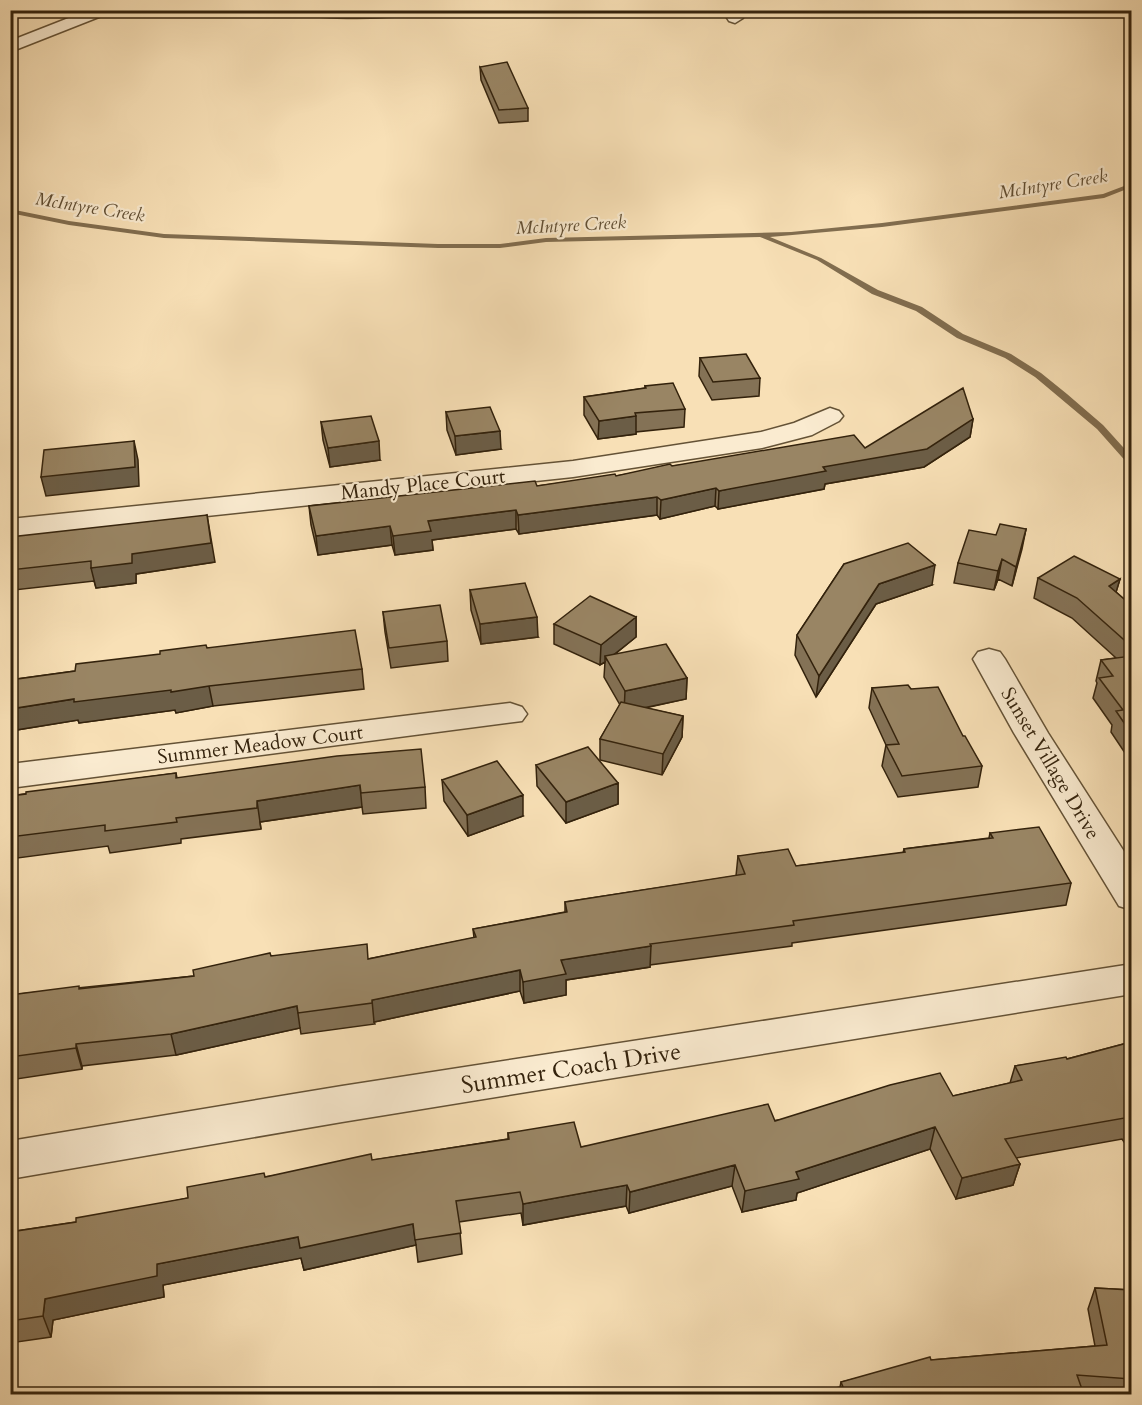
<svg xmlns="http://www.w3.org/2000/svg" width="1142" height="1405" viewBox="0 0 1142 1405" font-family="Cardo,serif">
<rect width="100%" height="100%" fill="#f8e0b6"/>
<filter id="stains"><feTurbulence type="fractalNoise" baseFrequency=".00333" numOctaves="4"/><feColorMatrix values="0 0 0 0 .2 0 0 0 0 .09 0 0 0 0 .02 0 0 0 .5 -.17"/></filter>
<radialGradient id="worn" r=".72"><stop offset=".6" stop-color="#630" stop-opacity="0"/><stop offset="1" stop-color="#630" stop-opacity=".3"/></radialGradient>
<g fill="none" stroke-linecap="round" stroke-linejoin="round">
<path fill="#816d4f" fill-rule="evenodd" d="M1132,183V187L1104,198L882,227L770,237L821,258L878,290L922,307L963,334L1011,354L1041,373L1067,394L1103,425L1132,457V465H1129L1097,429L1035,377L1005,358L957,338L916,311L872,294L817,260L760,237L546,242L500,248H438L164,238L69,225L10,213V209L69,221L164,234L438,244H500L546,238L791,232L882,223L1103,194Z"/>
<defs>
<path id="minor" d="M89,10H111L109,13L10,52V41Z
M296,10H431L424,15C402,16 309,23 296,10Z
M722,10H737L743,18L735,23L729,21Z
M830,408L839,411L843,416L839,421L812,435L762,448L573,477L10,537V519L573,461L761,432L794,423Z
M989,649L1000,652L1005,659L1048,733L1132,864V910L1119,906L1014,733L973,659L978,652Z
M510,703L522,707L527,714L522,721L10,788V764Z
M1132,964V994L342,1122L10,1179V1141L342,1086Z"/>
</defs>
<use href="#minor" stroke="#645236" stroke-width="3"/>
<use href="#minor" fill="#faebd0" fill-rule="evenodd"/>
</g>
<path fill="#847256" stroke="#33220c" stroke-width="1.5" d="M480,67L528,108V121L499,123L481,80Z
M700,358L760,378L759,396L712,400L699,376Z
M645,386L685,409L684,427L636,432V434L598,439L584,415V397L645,388Z
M446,412L501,449L456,455L447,430Z
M973,419L970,437L924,467L825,484L824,489L718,509L715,506L660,519L657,515L519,534L516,529L432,540L433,550L395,555L392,545L318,555L311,525L309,506L537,486L616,476L672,466L865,448Z
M321,422L380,460L330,467L323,440Z
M1026,529L1012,586L998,579L994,590L954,583L958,563L996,535Z
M10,537L215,562L136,574V583L96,588L94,581L14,590L13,587H10Z
M844,564L932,585L876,604L816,697L795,655L797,635Z
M1038,578L1120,579L1116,592L1131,605V762L1111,732L1112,725L1093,698L1097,683L1096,681L1101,660L1116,658L1072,618L1034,598Z
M470,590L538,637L481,644L471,610Z
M383,612L447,641L448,661L391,668L385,632Z
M636,617V637L614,655L687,678L686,699L645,708L683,716L682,737L662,775L600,760V739L620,705L604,677L605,662L600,665L554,644V624Z
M207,648L362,669L364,689L213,706L176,713L175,710L79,723L78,720L10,731V680L75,671Z
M872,688L911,689L963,736L982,766L978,787L898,797L882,766L886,745L869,708Z
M536,765L618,783V804L566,823L537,786Z
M176,773L177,778L425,787L426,808L363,814L362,807L260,822L261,829L181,839V843L110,853L108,846L10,859V796Z
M442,780L523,816L468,836L444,801Z
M990,833L1071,883L1066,905L792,943V946L650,965V967L566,980V995L524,1003L520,991L374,1022L375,1024L301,1034L300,1028L176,1055L82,1066V1069L10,1080V995L194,976L271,956L368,959L474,938L473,929L565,912V902L736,876L738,856L796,866L903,853L904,849L989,838Z
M1131,1042V1152L1122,1139L1016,1158L1020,1164L1013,1185L956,1199L930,1149L797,1193L796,1200L742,1212L732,1186L629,1213L626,1206L523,1225L521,1213L459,1222L462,1254L418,1262L416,1245L304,1270L301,1258L163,1285L164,1297L53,1320L51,1337L10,1343V1232L76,1222L188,1198L265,1177L508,1139V1133L581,1147L953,1096L1010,1083L1015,1066L1067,1059Z
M1095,1288L1131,1290V1395H802L840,1387L841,1382L931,1360L1095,1346L1088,1309Z"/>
<path fill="#6b5d46" stroke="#33220c" stroke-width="1.5" d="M636,416V434L598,439L599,421Z
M973,419L970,437L924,467L825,484L824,489L718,509L719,491L823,467Z
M500,431L501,449L456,455L455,436Z
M134,441L138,460L139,486L46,496L41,477Z
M379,441L380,460L330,467L328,448Z
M716,488L715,506L660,519L661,500Z
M657,497V515L519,534L518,515Z
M516,510V529L432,540L433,550L395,555L393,536L428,521Z
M207,515L215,562L136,574V583L96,588L91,568L132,554Z
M390,526L392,545L318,555L316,536Z
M1026,529L1022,549L1012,586L1016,567Z
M1002,559L998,579L994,590L998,571Z
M935,565L932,585L876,604L816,697L819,676L879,584Z
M1120,579L1114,599L1109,586Z
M537,617L538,637L481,644L480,624Z
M636,617V637L607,660L605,656V662L600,665L601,645Z
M1131,646V664L1125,666Z
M687,678L686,699L624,712L625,691Z
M209,686L213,706L176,713L175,710L79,723L78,720L10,731V709L74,699Z
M683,716L682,737L662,775L663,754Z
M618,783V804L566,823V802Z
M360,785L362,807L260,822L261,829L257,801Z
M523,795V816L468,836L467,815Z
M651,946L650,967L566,980V995L524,1003L523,982L561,960Z
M520,970V991L374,1022L372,1000Z
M297,1006L300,1028L176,1055L171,1034Z
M76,1044L82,1066V1069L76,1048Z
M935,1127L930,1149L797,1193L796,1200L742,1212L745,1191L796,1172Z
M1020,1164L1013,1185L956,1199L962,1178Z
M735,1165L732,1186L629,1213L630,1192Z
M627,1185L626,1206L523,1225V1204Z
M413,1224L416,1245L304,1270L301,1258L163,1285L164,1297L53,1320L51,1337L43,1316L45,1299L157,1264L298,1237Z"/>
<path fill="#998564" stroke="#33220c" stroke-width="1.5" d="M507,62L528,108L499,110L480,67Z
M746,354L760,378L713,382L700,358Z
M673,383L685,409L635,413L636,416L599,421L584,397L646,388L645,386Z
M963,388L973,419L927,449L823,467L826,471L719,491L716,488L661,500L657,497L518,515L516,510L428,521L431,531L393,536L390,526L316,536L309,506L535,481L537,486L615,474L616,476L670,464L672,466L854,435L865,448Z
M490,407L500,431L455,436L446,412Z
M371,416L379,441L328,448L321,422Z
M134,441L135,467L41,477L44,450Z
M207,515L211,543L132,554V563L91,568V561L10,570V537Z
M1000,524L1026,529L1016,567L1002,559L998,571L958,563L969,530L996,535Z
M908,543L935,565L879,584L819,676L797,635L844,564Z
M1074,556L1120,579L1109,586L1131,605V646L1077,598L1038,578Z
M525,583L537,617L480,624L470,590Z
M590,596L636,617L601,645L554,624Z
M440,605L447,641L389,648L383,612Z
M355,630L362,669L209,686L171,692V690L74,702V699L10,709V680L75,671L76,664L160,654V651L206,645L207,648Z
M666,644L687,678L625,691L605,656Z
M1131,656V733L1116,711L1123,710L1099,678L1113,676L1101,660Z
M908,685L911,689L938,687L963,736H965L982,766L902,776L886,745L899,744L872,688Z
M621,702L683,716L663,754L600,739Z
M588,747L618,783L566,802L536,765Z
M421,749L425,787L361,793L360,785L257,801V808L176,818L177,822L105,831V825L10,837V796L26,794V792L176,773V778L337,756Z
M497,761L523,795L467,815L442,780Z
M1039,827L1071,883L793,921L794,925L650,944L651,946L561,960L566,974L523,982L520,970L372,1000V1003L298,1013L297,1006L171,1034L76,1044V1048L10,1057V995L79,986V989L194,976L193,970L270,953L271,956L367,944L368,959L476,937L473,929L567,912L565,902L745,874L738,856L788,849L796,866L905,852L904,849L993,838L990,833Z
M1131,1042V1120L1130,1117L1005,1139L1020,1164L962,1178L935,1127L796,1172L799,1179L745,1191L735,1165L630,1192L627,1185L523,1204L520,1192L456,1201L461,1233L415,1240L413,1224L300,1248L298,1237L157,1264V1276L45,1299L43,1316L10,1321V1232L76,1222V1218L188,1198L187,1187L264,1173L265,1177L371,1154L372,1160L509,1139L508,1133L574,1122L581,1147L768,1104L775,1121L890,1085L940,1073L953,1096L1022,1080L1015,1066L1066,1057L1067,1059Z
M1095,1288L1131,1290V1379L1077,1375L1084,1395H802L843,1387L841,1382L930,1357L931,1360L1107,1345Z"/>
<g text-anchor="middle" stroke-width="4.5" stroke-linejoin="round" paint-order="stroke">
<g font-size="18" font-style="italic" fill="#604e33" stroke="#faebd0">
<text transform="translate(1053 184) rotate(-9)" y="6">McIntyre Creek</text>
<text transform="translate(90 207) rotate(9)" y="6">McIntyre Creek</text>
<text transform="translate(571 225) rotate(-3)" y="6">McIntyre Creek</text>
</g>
<g font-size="20" fill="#33220c" stroke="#faebd0">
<text transform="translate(423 484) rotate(-6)" y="7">Mandy Place Court</text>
<text transform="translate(260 744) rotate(-7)" y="7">Summer Meadow Court</text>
<text transform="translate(1051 763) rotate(59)" y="7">Sunset Village Drive</text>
</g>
<g font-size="24" fill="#33220c" stroke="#faebd0">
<text transform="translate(571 1068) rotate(-9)" y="8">Summer Coach Drive</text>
</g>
</g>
<rect width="1142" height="1405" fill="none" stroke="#f8e0b6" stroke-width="36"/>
<rect x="12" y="12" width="1118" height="1381" fill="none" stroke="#33220c" stroke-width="3"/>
<rect x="18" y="18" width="1106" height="1369" fill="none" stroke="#33220c" stroke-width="1.5"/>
<rect width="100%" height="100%" filter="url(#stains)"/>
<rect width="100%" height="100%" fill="url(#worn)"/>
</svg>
